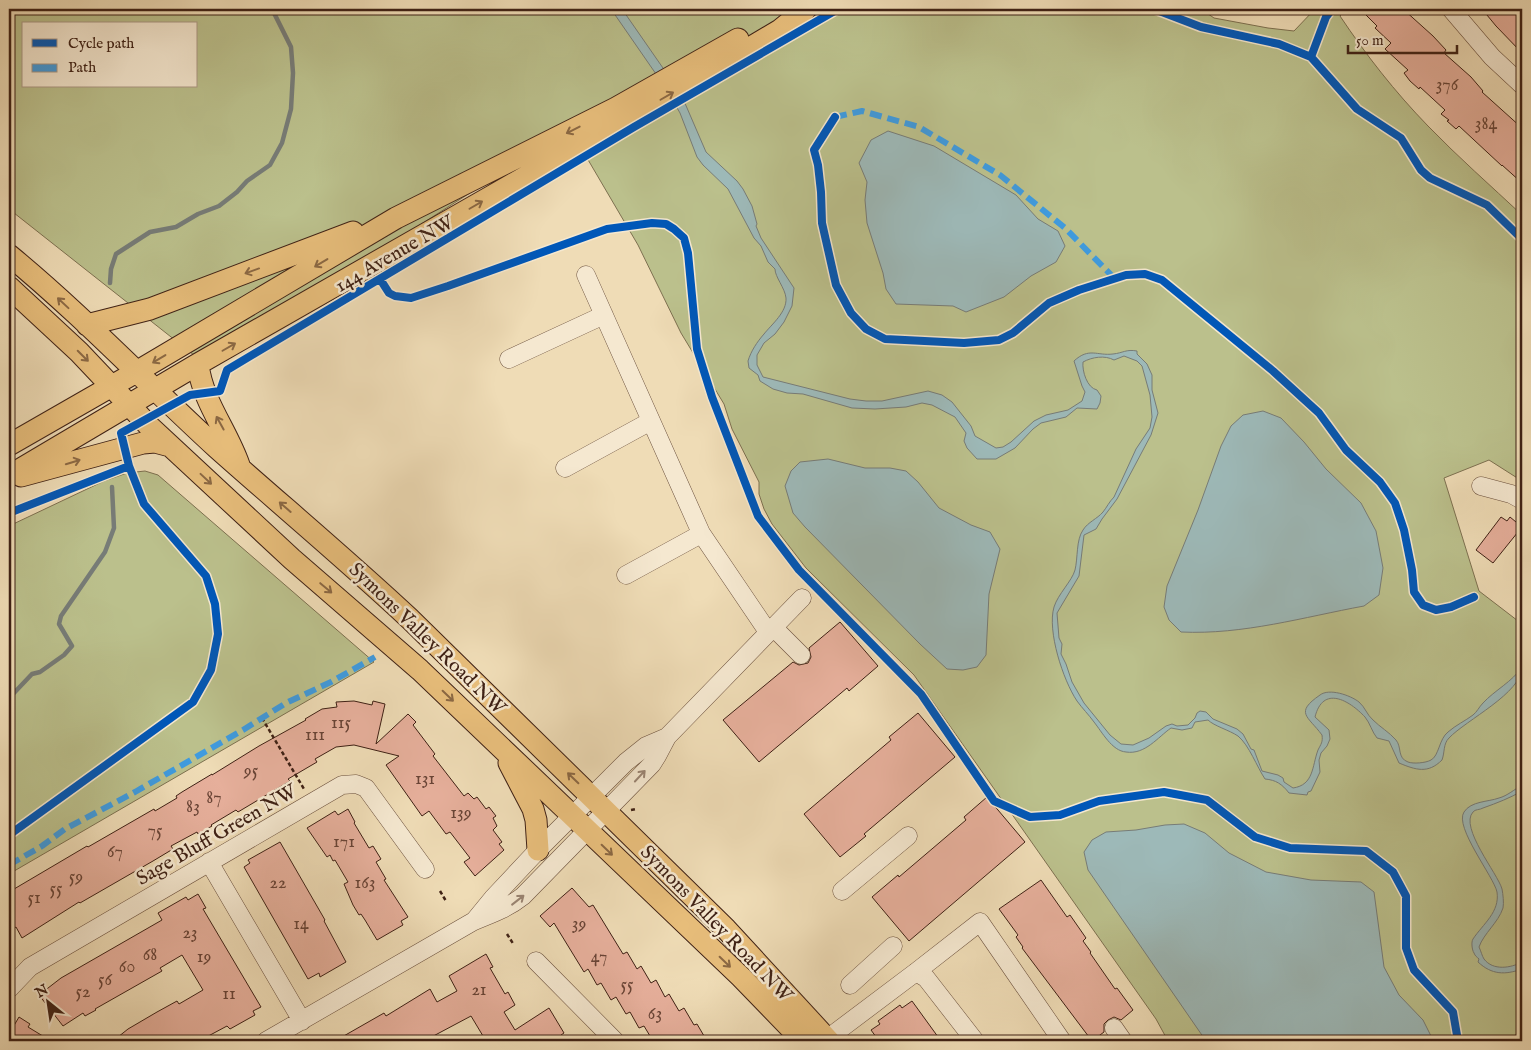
<svg xmlns="http://www.w3.org/2000/svg" width="1531" height="1050" viewBox="0 0 1531 1050" font-family="'IM FELL English',serif">
<rect width="100%" height="100%" fill="#efdcb6"/>
<filter id="stains"><feTurbulence type="fractalNoise" baseFrequency=".004" numOctaves="4"/><feColorMatrix values="0 0 0 0 .2 0 0 0 0 .09 0 0 0 0 .02 0 0 0 .5 -.17"/></filter>
<radialGradient id="worn" r=".72"><stop offset=".6" stop-color="#630" stop-opacity="0"/><stop offset="1" stop-color="#630" stop-opacity=".3"/></radialGradient>
<path fill="#bbc08c" stroke="#7d7050" fill-rule="evenodd" d="M9,9H1201L1214,18L1268,28L1294,31L1315,9H1346L1340,16C1366,55 1395,92 1428,126C1458,157 1491,186 1522,215V481L1489,460L1444,478L1479,591L1522,624V1041H1168L1156,1019L914,675L806,568L772,524L764,509L759,494V482L732,429L724,404L681,333L638,245L570,129L204,363L9,209ZM24,24H196V86H24Z
M145,471L158,475L374,662L9,874V526L104,481L127,473Z"/>
<path fill="#9db9b8" stroke="#777c77" d="M611,9H622L681,94L706,152L737,181L743,189L752,206L757,224L756,226L761,238L794,288L792,306L784,322L775,334L764,343L757,355V365L763,377L850,399L866,401H882L928,391L942,395L952,402L971,426L975,436L996,448L1003,447L1011,442L1034,421L1046,415L1068,410L1082,401L1085,392L1082,386L1074,361C1089,347 1097,356 1113,354C1123,353 1126,349 1137,351V354L1147,364L1152,375V390L1158,413L1151,435L1117,499L1102,519L1096,529L1084,535L1079,576L1057,613L1059,638L1062,644L1061,654L1066,664L1072,682L1084,703L1110,735L1121,744L1133,745L1149,738L1166,726L1172,724L1177,726L1188,725L1195,718L1197,713L1200,711L1206,712L1213,719L1237,729L1243,734L1251,749L1254,750L1262,771L1278,775L1283,778L1284,782L1293,788C1314,785 1312,766 1318,750C1321,744 1323,742 1322,735C1308,716 1294,713 1320,695C1329,688 1350,695 1359,702C1365,707 1367,715 1373,720C1380,727 1389,732 1396,740C1402,747 1397,758 1408,762C1413,764 1426,763 1431,760C1439,756 1439,739 1448,732C1456,725 1465,721 1473,715C1477,712 1479,707 1483,703C1495,690 1512,682 1522,667C1522,693 1466,720 1449,738C1443,744 1445,752 1442,760C1428,774 1416,770 1399,763L1389,741L1377,738C1372,732 1370,723 1365,717C1349,700 1323,685 1315,717L1329,730L1330,739L1327,746L1321,753L1319,760L1320,772L1311,791L1308,792L1307,795L1289,793C1282,784 1276,780 1265,779C1257,767 1249,745 1238,736C1229,730 1214,726 1208,720L1195,722L1192,728L1182,730L1171,728C1158,737 1145,755 1126,752C1112,751 1102,732 1094,722C1089,715 1082,708 1077,701C1063,680 1047,631 1054,607C1058,594 1072,581 1075,570C1078,558 1076,540 1083,530C1088,522 1097,519 1103,512C1107,507 1109,502 1114,497L1136,449L1150,428L1152,417L1150,395L1142,366L1137,361L1124,356L1114,360C1105,355 1092,357 1083,362C1082,371 1087,388 1097,390L1101,396L1100,403L1097,409L1077,408L1066,417L1041,423L1033,429L1015,448L996,459H977L967,448L964,441L966,433L955,417L932,405L922,403L906,407L875,409L852,408L803,394L787,393L773,389L760,381L758,375L749,368L748,361C751,351 757,342 764,334C772,324 787,312 786,298C785,288 775,277 775,269L768,262L761,246L754,238L728,189L703,165L697,157L680,113L665,87Z
M888,131L934,146L1016,195L1038,219L1058,231L1065,246L1056,262L1031,276L1004,297L966,312L953,306L896,304L886,289L883,273L867,223L865,200L867,182L859,163L871,140Z
M1263,411L1281,418L1304,442L1326,469L1361,503L1376,531L1383,568L1379,595L1364,606C1304,617 1243,635 1181,632L1169,620L1164,607L1167,586L1198,510L1221,446L1231,426L1243,415Z
M828,459L865,468H890L906,471L918,482L939,508L971,525L990,532L1000,549L989,594L986,655L977,667L963,670L947,669L920,644L805,527L793,513L785,486L791,471L800,462Z
M1522,785V791C1510,798 1497,803 1483,808C1480,810 1475,809 1473,812C1459,827 1498,874 1502,889C1503,894 1504,903 1503,908C1498,923 1484,933 1479,947C1481,951 1482,956 1484,959C1493,971 1511,968 1522,962V969C1505,975 1492,975 1478,962L1479,959C1477,957 1475,956 1474,953C1472,950 1471,942 1473,939C1483,924 1500,912 1497,892C1494,877 1454,827 1464,812C1471,801 1488,802 1499,798C1507,796 1515,789 1522,785Z
M1184,824L1205,833L1229,853L1266,872L1311,880L1361,882L1374,892L1384,967L1399,995L1423,1020L1431,1036L1430,1041H1206L1088,870L1084,852L1092,840L1106,832L1136,830L1165,825Z
M1522,1030V1038L1519,1041H1507Z"/>
<g fill="none" stroke-linecap="round" stroke-linejoin="round">
<path stroke="#777c77" stroke-width="4.5" d="M110,283L111,269L116,254L150,232L176,227L198,214L219,206L237,192L247,181L270,165L282,143L291,109L293,73L291,47L272,9
M9,694H13L32,674L40,672L64,655L72,646L59,624L61,616L105,552L114,528L112,487"/>
</g>
<path fill="#e6af9b" stroke="#3f2115" d="M1360,9H1403L1433,36L1446,50L1444,53L1471,77L1483,91L1482,92L1522,128V183L1502,165V166L1459,126L1456,129L1447,121L1449,120L1441,114L1445,110L1420,87L1419,89L1410,81L1404,73L1408,70L1385,49L1391,43L1375,28L1377,26Z
M1482,9H1522V53L1496,26Z
M1501,517L1507,521L1510,517L1522,527L1493,563L1476,550Z
M840,622L878,666L849,691L847,688L759,762L723,720L793,662L799,665L808,663L811,657L809,648Z
M354,701L372,705L373,701L385,704L376,744L408,714L416,722L413,725L435,754L433,756L464,796L468,793L474,799L477,797L486,809L489,807L496,816L493,818L497,826L493,830L502,842L499,844L504,850L475,876L464,862L470,858L450,832L446,834L429,811L422,816L386,765L399,756L354,745L336,747L315,759L317,762L288,779L290,781L238,812L236,810L211,825L212,826L198,834L197,832L171,846L173,849L153,861L80,903L79,902L22,938L16,927L9,931V892L87,846L88,847L154,809L155,811L177,798L176,796L182,792L212,774V775L259,746L306,720L305,719L322,709L337,707L336,702Z
M918,713L955,757L864,834L866,836L840,857L804,814L891,740L889,737Z
M987,797L1025,842L909,941L872,897L898,875L899,877L966,820L964,817Z
M348,809L355,822L354,823L369,848L373,846L381,859L376,862L386,879L384,880L408,917L401,921L403,925L377,940L365,920L361,914L359,915L353,905L344,884L348,882L335,860L333,861L330,855L327,857L307,828L335,811L338,815Z
M280,842L325,920L324,921L346,962L320,977L319,973L308,979L244,867L250,863L248,860Z
M1041,880L1067,917L1070,915L1086,938L1083,941L1091,952L1090,953L1115,989L1117,988L1133,1010L1121,1020L1114,1017L1108,1020L1104,1024V1032L1092,1041L1022,948L1023,947L1016,937L1018,935L999,909Z
M572,888L589,907L593,905L623,954L627,952L637,969L641,966L651,983L656,980L665,997L669,994L679,1011L684,1008L694,1025L697,1024L707,1041H653L644,1026L639,1028L630,1012L626,1014L616,997L611,1000L601,983L597,985L588,969L584,972L554,923L550,927L540,916Z
M198,894L206,908L203,909L261,1007L253,1011L255,1015L230,1029L227,1026L199,1041H113L128,1029L157,1012L177,1001L179,1004L203,990L182,955L160,968L162,971L95,1009L96,1010L85,1016L83,1013L63,1026L39,995L61,978L162,920L158,913L186,897L188,900Z
M486,954L493,967L490,968L505,994L508,992L515,1005L504,1012L515,1030L549,1008L564,1033L561,1035L565,1041H486L471,1016L424,1041H335L384,1013L386,1016L430,989L437,1002L457,991L449,976Z
M912,1001L941,1041H879L871,1030L880,1024L878,1021L900,1005L902,1008Z
M19,1017L30,1024L28,1027L51,1041H9V1034Z"/>
<g fill="none" stroke-linecap="round" stroke-linejoin="round">
<defs>
<path id="minor" d="M1451,9L1492,57L1522,85
M586,275L701,533L768,632
M509,359L604,315
M565,468L651,421
M1481,486L1511,494L1522,500
M626,575L701,534
M773,627L801,655
M209,862L302,1021
M842,891L908,836
M475,920L493,898L538,850L626,762L646,746L667,737
M536,961L615,1041
M916,972L926,978L975,1041
M850,985L893,946
M9,989L30,967L342,785L356,784L366,788L425,869
M1114,1028L1123,1041
M827,1039L916,972L980,922L1062,1041
M266,1041L474,921C492,914 508,908 523,896L652,764L657,756L667,737L802,598"/>
<path id="major" d="M9,255C82,315 147,384 217,448C281,505 347,560 410,619L726,929L829,1041
M9,287L79,352L150,427L292,559L420,670L741,977L803,1041
M87,325L150,309L353,232
M198,364C202,401 227,430 239,465
M9,445L138,371L396,218L616,108L738,39
M9,476L198,364L721,65L780,30L806,9
M21,476L143,443L155,442L170,446
M509,763L533,809L536,820L538,850"/>
</defs>
<use href="#minor" stroke="#6b503d" stroke-width="19"/>
<use href="#major" stroke="#3f2115" stroke-width="23"/>
<path stroke="#3f2115" stroke-width="2.5" stroke-dasharray="4 2.5" stroke-linecap="butt" d="M262,718L304,789
M631,810L636,809
M440,891L446,901
M507,934L514,945"/>
<use href="#minor" stroke="#f5e8d0" stroke-width="18"/>
<use href="#major" stroke="#e8be7b" stroke-width="21"/>
<path stroke="#3f9bdf" stroke-width="6" stroke-dasharray="12 6" stroke-linecap="butt" d="M835,117L862,111L919,127L1000,175L1065,228L1115,279
M9,865L42,846L65,829L135,792L243,730L286,703L331,682L375,657"/>
<defs>
<path id="cycleway" d="M1154,9L1201,27L1279,44L1311,57
M1332,9L1326,17L1311,57L1357,109L1401,138L1421,170L1430,178L1487,205L1522,239
M835,117L814,150L818,165L821,192L822,223L836,285L851,313L866,329L885,339L964,343L999,340L1013,333L1049,303L1079,290L1126,275L1145,274L1162,280L1273,371L1319,413L1346,450L1380,482L1395,503L1404,530L1412,570L1414,592L1423,605L1436,610L1451,607L1474,597
M380,279L389,293L395,296L411,298L448,286L607,229L652,223L666,224L674,229L684,238L688,253L697,349L712,397L758,516L799,570L921,694L994,801L1030,817L1060,815L1099,801L1164,792L1207,800L1255,837L1290,848L1366,851L1393,872L1406,896V948L1414,970L1453,1012L1458,1041
M9,513L129,466L121,433L190,395L220,391L227,370L634,127L838,9
M9,835L193,702L211,670L218,634L215,604L206,576L144,504L129,466"/>
</defs>
<use href="#cycleway" stroke="#f5e8d0" stroke-width="11"/>
<use href="#cycleway" stroke="#0057b8" stroke-width="8"/>
</g>
<defs><path id="oneway-shaft" d="M-6 0H5M1.5-3L5.5 0L1.5 3" fill="none" stroke-width="1.6" stroke-linecap="round" stroke-linejoin="round" transform="scale(1.25)"/></defs>
<g stroke="#8b6843">
<use href="#oneway-shaft" transform="translate(667 96) rotate(-30)"/>
<use href="#oneway-shaft" transform="translate(573 130) rotate(153)"/>
<use href="#oneway-shaft" transform="translate(476 205) rotate(-30)"/>
<use href="#oneway-shaft" transform="translate(321 263) rotate(149)"/>
<use href="#oneway-shaft" transform="translate(252 271) rotate(160)"/>
<use href="#oneway-shaft" transform="translate(63 303) rotate(-137)"/>
<use href="#oneway-shaft" transform="translate(229 347) rotate(-30)"/>
<use href="#oneway-shaft" transform="translate(83 356) rotate(45)"/>
<use href="#oneway-shaft" transform="translate(159 359) rotate(149)"/>
<use href="#oneway-shaft" transform="translate(220 423) rotate(-119)"/>
<use href="#oneway-shaft" transform="translate(73 462) rotate(-17)"/>
<use href="#oneway-shaft" transform="translate(206 479) rotate(43)"/>
<use href="#oneway-shaft" transform="translate(285 507) rotate(-139)"/>
<use href="#oneway-shaft" transform="translate(326 588) rotate(40)"/>
<use href="#oneway-shaft" transform="translate(448 696) rotate(44)"/>
<use href="#oneway-shaft" transform="translate(573 778) rotate(-136)"/>
<use href="#oneway-shaft" transform="translate(607 850) rotate(44)"/>
<use href="#oneway-shaft" transform="translate(725 962) rotate(44)"/>
</g>
<g stroke="#9a8472">
<use href="#oneway-shaft" transform="translate(640 776) rotate(-47)"/>
<use href="#oneway-shaft" transform="translate(518 900) rotate(-38)"/>
</g>
<g text-anchor="middle" stroke-width="5" stroke-linejoin="round" paint-order="stroke">
<g font-size="18" fill="#694436">
<text x="1447" y="90">376</text>
<text x="1486" y="129">384</text>
<text x="341" y="728">115</text>
<text x="315" y="740">111</text>
<text x="251" y="776">95</text>
<text x="425" y="784">131</text>
<text x="214" y="803">87</text>
<text x="193" y="812">83</text>
<text x="461" y="818">139</text>
<text x="155" y="836">75</text>
<text x="344" y="847">171</text>
<text x="115" y="857">67</text>
<text x="76" y="882">59</text>
<text x="278" y="888">22</text>
<text x="365" y="888">163</text>
<text x="56" y="894">55</text>
<text x="34" y="903">51</text>
<text x="301" y="929">14</text>
<text x="579" y="929">39</text>
<text x="190" y="938">23</text>
<text x="150" y="960">68</text>
<text x="204" y="962">19</text>
<text x="599" y="962">47</text>
<text x="127" y="972">60</text>
<text x="105" y="985">56</text>
<text x="627" y="990">55</text>
<text x="479" y="995">21</text>
<text x="83" y="997">52</text>
<text x="229" y="999">11</text>
<text x="655" y="1019">63</text>
</g>
<g font-size="20" fill="#3f2115" stroke="#f5e8d0">
<text transform="translate(394 253) rotate(-30)" y="7">144 Avenue NW</text>
<text transform="translate(428 638) rotate(44)" y="7">Symons Valley Road NW</text>
<text transform="translate(216 834) rotate(-30)" y="7">Sage Bluff Green NW</text>
<text transform="translate(717 923) rotate(46)" y="7">Symons Valley Road NW</text>
</g>
</g>
<rect width="1531" height="1050" fill="none" stroke="#efdcb6" stroke-width="30"/>
<rect x="10" y="10" width="1511" height="1030" fill="none" stroke="#3f2115" stroke-width="2.5"/>
<rect x="15" y="15" width="1501" height="1020" fill="none" stroke="#3f2115"/>
<rect x="22" y="22" width="175" height="65" fill="#f5e8d0" stroke="#ac9885"/>
<rect x="32" y="39" width="25" height="8" fill="#0057b8" stroke="#ac9885"/>
<text x="68" y="48" font-size="15" fill="#3f2115">Cycle path</text>
<rect x="32" y="64" width="25" height="8" fill="#3f9bdf" stroke="#ac9885"/>
<text x="68" y="72" font-size="15" fill="#3f2115">Path</text>
<g transform="translate(48 1002) rotate(330)" stroke="#f5e8d0" stroke-width="4" paint-order="stroke">
<path d="M0-4L9 19L0 12L-9 19Z" fill="#3f2115"/>
<text y="-8" font-size="14" font-weight="bold" text-anchor="middle" fill="#3f2115">N</text>
</g>
<path d="M1348 45v8h109v-8" fill="none" stroke="#3f2115" stroke-width="2.5"/>
<text x="1356" y="45" font-size="15" fill="#3f2115" stroke="#f5e8d0" stroke-width="4" paint-order="stroke">50 m</text>
<rect width="100%" height="100%" filter="url(#stains)"/>
<rect width="100%" height="100%" fill="url(#worn)"/>
</svg>
